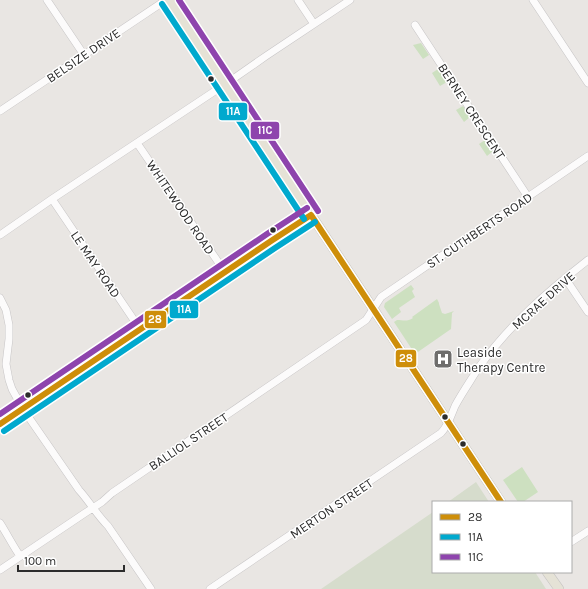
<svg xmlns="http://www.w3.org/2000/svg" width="588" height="589" viewBox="0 0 588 589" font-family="Karla,sans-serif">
<rect width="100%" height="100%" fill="#e9e6e3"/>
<path fill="#cde0c0" d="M421,43L429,55L423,59L413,45Z
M438,69L447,82L440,86L432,73Z
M463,106L470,117L464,122L456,110Z
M485,140L493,151L487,156L479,144Z
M411,285L414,289L412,291L415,297L399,308L401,312L392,319L384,307L385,303Z
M437,299L439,303V304L442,313L445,314L454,311L452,313L451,329L415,354L394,322L397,320C403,320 407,322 413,318L412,317Z
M522,467L538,492L523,502H518L503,480Z"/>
<path fill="#d6dccc" d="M476,482L489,502H448Z
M433,512V572H535L546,589H321Z"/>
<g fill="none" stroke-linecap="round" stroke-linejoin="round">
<defs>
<path id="minor" d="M47,0L84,55
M298,0L314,24
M533,0L588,83
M415,25L528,197
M0,111L166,0
M137,143L225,272
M52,199L140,329
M0,235L52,199L233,79L266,56L350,0
M565,278L588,312
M0,298L6,310L9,325V339L6,364L9,380L12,389L23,409L79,490C89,501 97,515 108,526L151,589
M0,424L271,241L311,215
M0,523C7,534 13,546 20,556
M571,542L588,531
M0,570L85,513L102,502L112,493L366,320L381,297L588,156
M210,589L441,433C448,426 451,416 455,406C462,393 471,380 479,367C510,324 547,292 588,260"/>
<path id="major" d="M169,0L501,502
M547,572L559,589"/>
</defs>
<use href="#minor" stroke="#c6c4c5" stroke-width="8"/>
<use href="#major" stroke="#c5c4c2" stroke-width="10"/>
<use href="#minor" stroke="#fcfbfb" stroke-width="7"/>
<use href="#major" stroke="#e5e2d6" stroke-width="9"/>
<defs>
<path id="bus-1" d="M311,215L501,502
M0,424L271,241L311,215"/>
<path id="bus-2" d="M162,4L304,219
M4,431L275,248L315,222"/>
<path id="bus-3" d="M179,0L318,211
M0,414L267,234L307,208"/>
</defs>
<use href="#bus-1" stroke="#fff" stroke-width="9"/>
<use href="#bus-2" stroke="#fff" stroke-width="9"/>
<use href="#bus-3" stroke="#fff" stroke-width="9"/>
<use href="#bus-1" stroke="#ce8e09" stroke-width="6"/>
<use href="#bus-2" stroke="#00a9ce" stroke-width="6"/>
<use href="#bus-3" stroke="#8e44ad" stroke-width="6"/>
</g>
<defs>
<symbol id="hospital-square" viewBox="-11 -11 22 22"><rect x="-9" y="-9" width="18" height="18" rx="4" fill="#6e6d6c" stroke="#fff"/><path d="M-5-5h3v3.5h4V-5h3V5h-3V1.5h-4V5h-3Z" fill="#fff"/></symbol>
</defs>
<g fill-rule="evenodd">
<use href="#hospital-square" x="432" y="348" width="22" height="22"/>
</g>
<g fill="#2c2c2c" stroke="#fff" stroke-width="1.5">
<circle cx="211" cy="79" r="3.5"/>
<circle cx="273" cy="230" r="3.5"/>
<circle cx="28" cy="395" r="3.5"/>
<circle cx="445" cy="417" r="3.5"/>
<circle cx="463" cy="444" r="3.5"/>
</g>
<g text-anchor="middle" stroke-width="3" stroke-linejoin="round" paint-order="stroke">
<g font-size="13" fill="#2c2c2c" stroke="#fff">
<text transform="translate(83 55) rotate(-34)" y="5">BELSIZE DRIVE</text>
<text transform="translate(472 111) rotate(57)" y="5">BERNEY CRESCENT</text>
<text transform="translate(181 207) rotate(56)" y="5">WHITEWOOD ROAD</text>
<text transform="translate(479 230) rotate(-34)" y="5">ST. CUTHBERTS ROAD</text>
<text transform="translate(96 264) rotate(56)" y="5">LE MAY ROAD</text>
<text transform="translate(543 300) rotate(-42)" y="5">MCRAE DRIVE</text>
<text transform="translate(188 441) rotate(-34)" y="5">BALLIOL STREET</text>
<text transform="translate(331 508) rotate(-34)" y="5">MERTON STREET</text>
</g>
<g font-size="13" fill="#2c2c2c" stroke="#fff" text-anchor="start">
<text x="457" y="357">Leaside<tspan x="457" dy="15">Therapy Centre</tspan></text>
</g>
</g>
<g stroke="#fff" stroke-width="1.5">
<rect x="218" y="102" width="30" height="19" rx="4" fill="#00a9ce"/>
<rect x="250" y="121" width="30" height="19" rx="4" fill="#8e44ad"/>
<rect x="169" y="300" width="30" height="19" rx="4" fill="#00a9ce"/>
<rect x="144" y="310" width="23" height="19" rx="4" fill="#ce8e09"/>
<rect x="395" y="349" width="22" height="19" rx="4" fill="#ce8e09"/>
</g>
<g font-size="11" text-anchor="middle" font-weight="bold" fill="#fff">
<text x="233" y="115">11A</text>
<text x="265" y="134">11C</text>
<text x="184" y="313">11A</text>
<text x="155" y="323">28</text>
<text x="406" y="362">28</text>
</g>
<rect x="432" y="501" width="140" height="72" fill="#ffffff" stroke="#ababab"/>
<rect x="440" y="514" width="20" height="6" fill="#ce8e09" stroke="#ababab"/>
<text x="468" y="521" font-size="12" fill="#2c2c2c">28</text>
<rect x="440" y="534" width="20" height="6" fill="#00a9ce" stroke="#ababab"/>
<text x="468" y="541" font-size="12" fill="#2c2c2c">11A</text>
<rect x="440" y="554" width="20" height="6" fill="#8e44ad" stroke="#ababab"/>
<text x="468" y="561" font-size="12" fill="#2c2c2c">11C</text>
<path d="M18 565v6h106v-6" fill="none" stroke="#2c2c2c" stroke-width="2"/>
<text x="24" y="565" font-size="12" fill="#2c2c2c" stroke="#ffffff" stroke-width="3" paint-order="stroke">100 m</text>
</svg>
